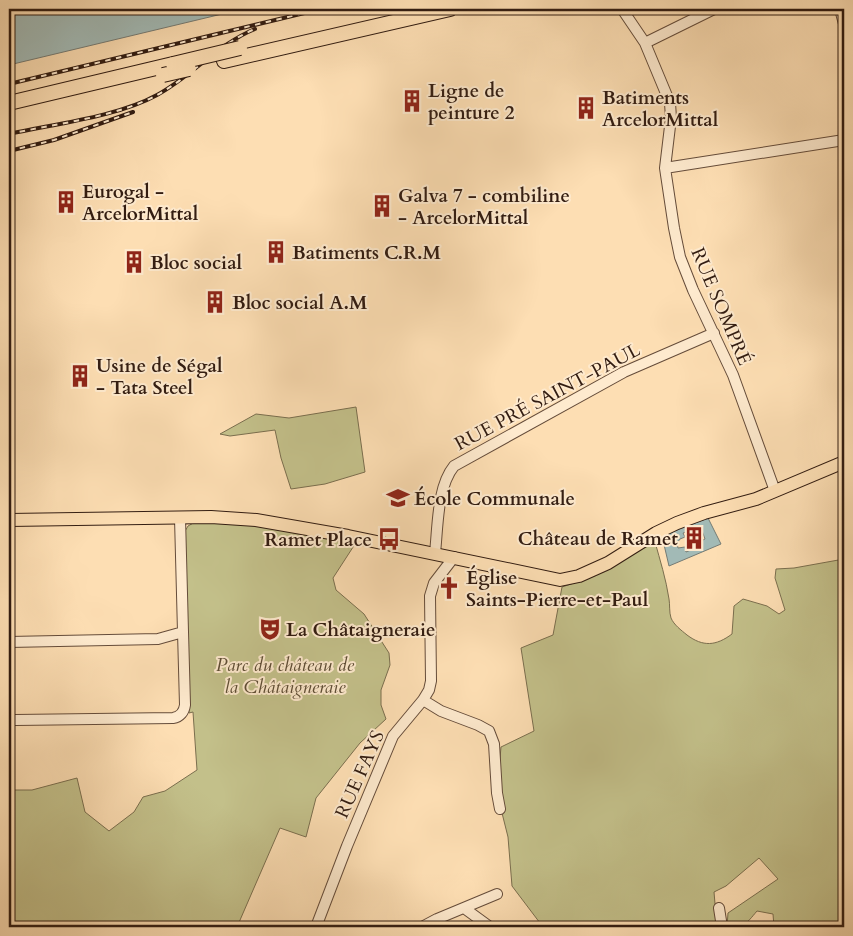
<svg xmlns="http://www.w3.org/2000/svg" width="853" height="936" viewBox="0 0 853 936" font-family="Cardo,serif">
<rect width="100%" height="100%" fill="#fddeb3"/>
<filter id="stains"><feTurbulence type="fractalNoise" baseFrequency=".004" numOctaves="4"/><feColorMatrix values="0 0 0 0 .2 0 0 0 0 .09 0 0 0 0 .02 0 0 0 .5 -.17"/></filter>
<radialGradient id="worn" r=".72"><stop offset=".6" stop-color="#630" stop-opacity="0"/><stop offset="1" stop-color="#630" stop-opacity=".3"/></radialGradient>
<path fill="#c3c08a" stroke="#7a6e4e" d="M356,407L365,472L325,484L291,489L281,458L275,430L230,436L220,434L256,414L289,418Z
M197,521L252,523L357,541L333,578L336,590L364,614L389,653L390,665L381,690V705L386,719L360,743L316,798L306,837L280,828L237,927H9V790H32L77,778L85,812L109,831L134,812L143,797L165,791L197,770L193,712L189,713L184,533L188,526Z
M652,541L655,542C660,560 666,579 669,599C670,604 669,612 671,618C674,625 681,630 687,635C703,647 716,646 732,634L734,606L743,599L767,606L779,614L785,610L775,578L776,569L794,568L844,559V927H774L773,914L757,911C746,924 745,927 727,927L728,913L778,879L759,858L726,886L714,892L717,927H543L512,886L508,837L497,793L501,747L534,731L521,648L553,635L562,587L580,581Z"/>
<path fill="#a2bab6" stroke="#757b74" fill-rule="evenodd" d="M9,9H243L9,65Z
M708,518L721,544L669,566L662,536ZM701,528L705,539L697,543L698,547L686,552L685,547L678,548L677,543L680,539L685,537L683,533Z"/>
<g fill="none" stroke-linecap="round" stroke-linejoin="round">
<defs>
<path id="minor" d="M622,9L645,43L670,103L671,118L665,168L674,228L680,257L693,290L733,375L775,491
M840,9L844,24
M645,43L714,9
M665,168L844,140
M435,553C438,526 437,487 454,466L624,372L714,333
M9,642L158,639L183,632L180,518
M423,700L441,711L478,725L489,731L494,744L497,793L500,809
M15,720L173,718C180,717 184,712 185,705L183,632
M464,908L490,927
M719,908L722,927
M316,927L347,846L393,736L423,700L429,690L431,681L430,596L434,583L454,557
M422,927L437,919L497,894"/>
<path id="major" d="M9,520L211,517L256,520L348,536L560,580L579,576L608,563L656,533L677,523L704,513L756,499L844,462"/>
<path id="highway" d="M224,61L450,9
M9,103L173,64"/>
</defs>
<use href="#minor" stroke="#654c3a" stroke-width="12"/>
<use href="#major" stroke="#321c11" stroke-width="14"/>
<use href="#highway" stroke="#321c11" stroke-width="16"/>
<use href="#minor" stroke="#feeace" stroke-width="10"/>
<use href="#major" stroke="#fddeb3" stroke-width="12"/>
<use href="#highway" stroke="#fddeb3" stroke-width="14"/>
<defs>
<path id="rail" d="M9,84L321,9
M9,134C54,124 117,117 157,95C192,76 218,44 255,29
M9,151L54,140L133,112"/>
</defs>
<use href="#rail" stroke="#321c11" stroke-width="4"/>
<use href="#rail" stroke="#feeace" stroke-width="2" stroke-dasharray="5.5" stroke-linecap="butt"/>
<defs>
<path id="highway-bridge" d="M173,64L240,48
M163,75L189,69"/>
</defs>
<use href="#highway-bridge" stroke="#321c11" stroke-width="16" stroke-linecap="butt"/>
<use href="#highway-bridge" stroke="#fddeb3" stroke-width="14"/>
</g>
<defs>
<symbol id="building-bare" viewBox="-9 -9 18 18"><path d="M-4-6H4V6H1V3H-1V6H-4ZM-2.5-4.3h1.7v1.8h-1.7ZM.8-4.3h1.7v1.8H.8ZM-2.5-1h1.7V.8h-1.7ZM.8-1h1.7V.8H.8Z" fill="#8f2418" stroke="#feeace" stroke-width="2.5" paint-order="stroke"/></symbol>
<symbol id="school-bare" viewBox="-9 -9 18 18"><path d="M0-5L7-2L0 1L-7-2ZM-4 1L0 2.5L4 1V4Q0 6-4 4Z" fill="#8f2418" stroke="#feeace" stroke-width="2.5" paint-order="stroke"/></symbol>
<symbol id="bus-bare" viewBox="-9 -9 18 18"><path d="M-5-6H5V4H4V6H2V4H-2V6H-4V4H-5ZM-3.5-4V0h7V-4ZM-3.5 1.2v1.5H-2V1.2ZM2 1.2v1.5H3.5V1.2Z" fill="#8f2418" stroke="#feeace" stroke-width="2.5" paint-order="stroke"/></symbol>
<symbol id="church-bare" viewBox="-9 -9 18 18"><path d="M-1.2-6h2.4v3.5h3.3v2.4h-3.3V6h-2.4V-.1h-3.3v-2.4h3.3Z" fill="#8f2418" stroke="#feeace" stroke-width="2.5" paint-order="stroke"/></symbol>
<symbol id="theatre-bare" viewBox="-9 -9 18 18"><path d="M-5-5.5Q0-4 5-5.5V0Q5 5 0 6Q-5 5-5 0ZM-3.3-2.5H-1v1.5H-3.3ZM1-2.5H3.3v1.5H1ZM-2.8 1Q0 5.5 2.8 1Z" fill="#8f2418" stroke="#feeace" stroke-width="2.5" paint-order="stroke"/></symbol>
</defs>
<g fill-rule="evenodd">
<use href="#building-bare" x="396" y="85" width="32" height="32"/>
<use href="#building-bare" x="570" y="92" width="32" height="32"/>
<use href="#building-bare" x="50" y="186" width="32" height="32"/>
<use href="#building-bare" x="366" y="190" width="32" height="32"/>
<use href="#building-bare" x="260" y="236" width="32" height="32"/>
<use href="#building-bare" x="118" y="246" width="32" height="32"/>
<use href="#building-bare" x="199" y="286" width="32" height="32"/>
<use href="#building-bare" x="64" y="360" width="32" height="32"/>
<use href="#school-bare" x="382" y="482" width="32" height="32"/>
<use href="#building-bare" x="678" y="522" width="32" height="32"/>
<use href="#bus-bare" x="373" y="523" width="32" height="32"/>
<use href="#church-bare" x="433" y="572" width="32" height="32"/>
<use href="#theatre-bare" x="254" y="613" width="32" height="32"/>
</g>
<g text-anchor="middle" stroke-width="4" stroke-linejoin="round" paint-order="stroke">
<g font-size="19" font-weight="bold" fill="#321c11" stroke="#feeace" text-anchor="start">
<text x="428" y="97">Ligne de<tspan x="428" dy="22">peinture 2</tspan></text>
<text x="602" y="104">Batiments<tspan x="602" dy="22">ArcelorMittal</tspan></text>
<text x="82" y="198">Eurogal -<tspan x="82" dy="22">ArcelorMittal</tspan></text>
<text x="398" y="202">Galva 7 - combiline<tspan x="398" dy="22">- ArcelorMittal</tspan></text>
<text x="292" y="259">Batiments C.R.M</text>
<text x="150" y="269">Bloc social</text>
<text x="232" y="309">Bloc social A.M</text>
<text x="96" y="372">Usine de Ségal<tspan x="96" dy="22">- Tata Steel</tspan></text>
<text x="414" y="505">École Communale</text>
<text x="678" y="545" text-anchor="end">Château de Ramet</text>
<text x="372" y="546" text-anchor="end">Ramet Place</text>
<text x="466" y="584">Église<tspan x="466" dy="22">Saints-Pierre-et-Paul</tspan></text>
<text x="286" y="636">La Châtaigneraie</text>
</g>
<g font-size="19" fill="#321c11" stroke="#feeace">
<text transform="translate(722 306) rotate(67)" y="7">RUE SOMPRÉ</text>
<text transform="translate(547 396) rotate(-28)" y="7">RUE PRÉ SAINT-PAUL</text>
<text transform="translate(359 774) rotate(-66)" y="7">RUE FAYS</text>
</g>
<g font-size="19" font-style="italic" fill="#5e4d35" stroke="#feeace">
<text x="285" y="671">Parc du château de<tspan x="285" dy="22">la Châtaigneraie</tspan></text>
</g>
</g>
<rect width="853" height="936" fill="none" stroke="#fddeb3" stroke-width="30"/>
<rect x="10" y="10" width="833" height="916" fill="none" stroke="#321c11" stroke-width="2.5"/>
<rect x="15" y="15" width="823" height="906" fill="none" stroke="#321c11"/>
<rect width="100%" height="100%" filter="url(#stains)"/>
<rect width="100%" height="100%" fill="url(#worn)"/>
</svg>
